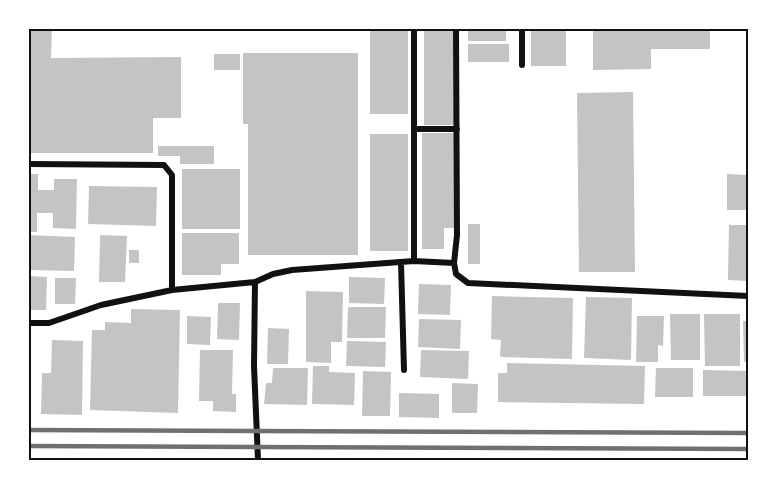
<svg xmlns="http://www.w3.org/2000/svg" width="777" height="489" viewBox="0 0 777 489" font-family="'Work Sans',sans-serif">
<rect width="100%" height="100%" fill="#fff"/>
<path fill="#c4c4c4" d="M28,28H52L51,58L181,57V118H153V153H28Z
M370,28H408V114H370Z
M424,28H454V125H424Z
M468,28H506V41H468Z
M531,28H566V66H531Z
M593,28H710V49H651V69L593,70Z
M468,44H509V62H468Z
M243,53H358V255H248V124H243Z
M214,54H240V70H214Z
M633,92L635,272H579L577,93Z
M422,133H454V228H444V249H422Z
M370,134H408V251H370Z
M158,146H214V164H180V156H158Z
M182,169H240V229H182Z
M28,174H38V190H54V179H77L76,229L53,228V213H37V232H28Z
M727,174L748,175V210H727Z
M89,186L157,187L156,226L88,224Z
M468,224H480V264H468Z
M729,225H748V281L728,280Z
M182,233H239V264H221V275H182Z
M28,235L75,237L74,271L28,270Z
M100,235L127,236L125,282H99Z
M129,250H139V263H129Z
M28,276L47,277L46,310H28Z
M349,277L385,278L384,304L349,303Z
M55,278H76L75,304H55Z
M419,284L451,285L450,315L418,314Z
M306,291L343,292L342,342H331V363L306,362Z
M492,296L573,298L572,359L500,357L501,340L491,339Z
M586,297L632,298L631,360L584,358Z
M218,303H240L239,340L217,339Z
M348,307H386L385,338H347Z
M131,309L180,310L178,413L90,410L92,330H105V322L131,323Z
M670,314H700V360H671Z
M704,314H740V366H705Z
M187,316L211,317L210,345L187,344Z
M637,316H664L663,346L658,345V362H636Z
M419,319L461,320L460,349L418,347Z
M743,321H748V362H744Z
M268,328L289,329L288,364H267Z
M52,340L83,341L82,415L41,414L42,373H51Z
M347,341L386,342L385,367L346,366Z
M200,350H233L232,394H236V412L213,411V401H199Z
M421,350L469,351L468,379L420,377Z
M507,363L645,366L644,404L498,402V373H507Z
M313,366H329V372L355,373L354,405L312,404Z
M273,368H308L307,405L264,404L266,383H272Z
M656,368H693V397H655Z
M703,370L748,371V396H703Z
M363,371L391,372L390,416H362Z
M452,383L478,384L477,413H452Z
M399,393L439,394V418L399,417Z"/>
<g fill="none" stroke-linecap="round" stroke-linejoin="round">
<path stroke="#111" stroke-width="6" d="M414,28V261
M522,28V65
M414,129H457
M28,164L164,165L172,175V290
M401,263L404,370
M454,263L457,235L456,28
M255,282L254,366L258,460
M28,323H49L101,305L172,290L255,282L273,274L292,270L414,261L454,263L456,274L468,283L748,296"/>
<path stroke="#707070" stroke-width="4.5" d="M28,430L748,433
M28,446L748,449"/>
</g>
<rect width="777" height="489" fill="none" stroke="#ffffff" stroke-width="60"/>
<rect x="30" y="30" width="717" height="429" fill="none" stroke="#111" stroke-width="2"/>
</svg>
